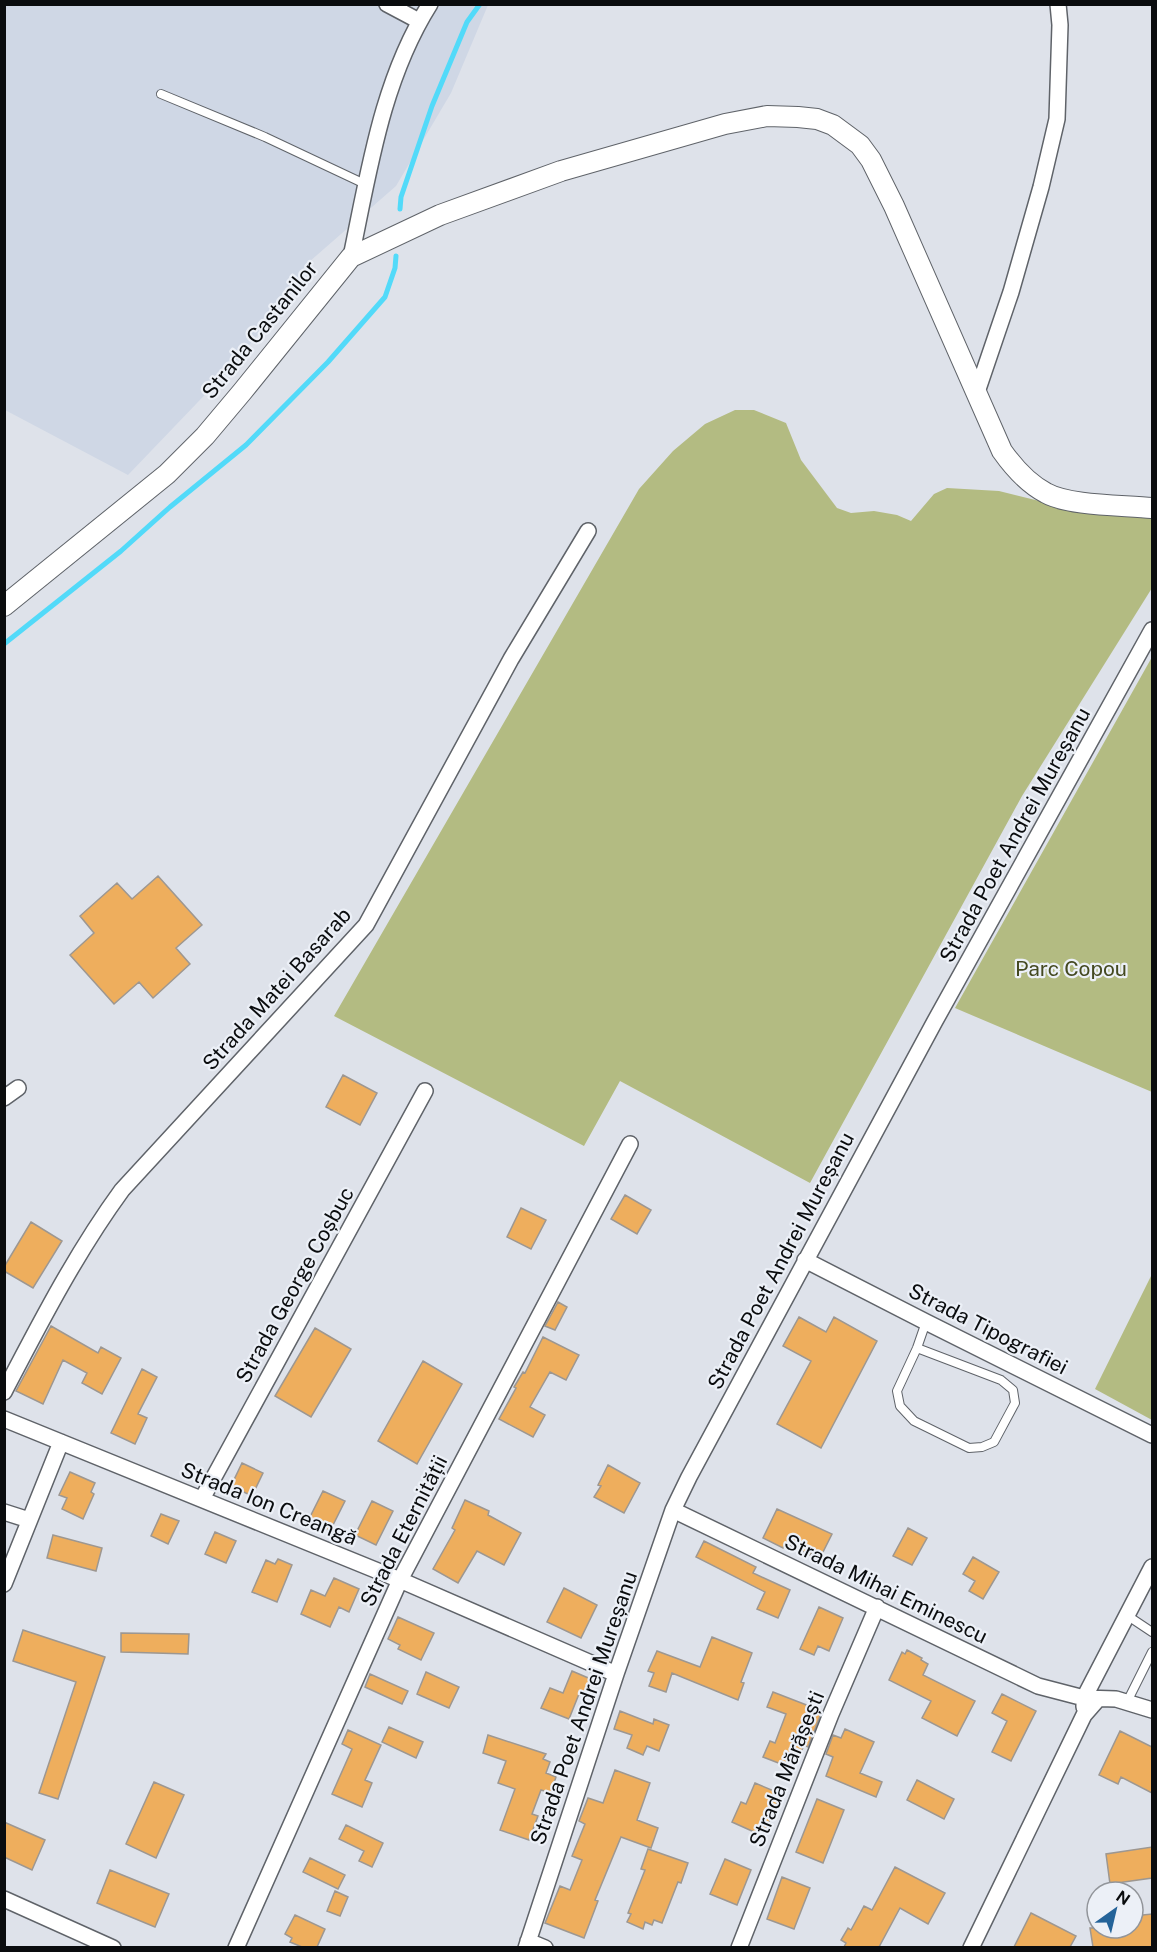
<svg xmlns="http://www.w3.org/2000/svg" width="1157" height="1952" viewBox="0 0 1157 1952" font-family="'Public Sans',sans-serif">
<rect width="100%" height="100%" fill="#dee2ea"/>
<path fill="#cfd7e5" d="M4,5H488L451,93L396,186L309,262L285,303L220,379L128,475L5,410Z"/>
<path fill="#b3bb82" d="M735,410H754L786,423L801,460L837,508L851,513L874,511L897,515L911,521L934,494L947,488L999,491L1080,511L1152,517V588L1022,796L810,1183L620,1081L584,1146L334,1016L639,489L673,451L705,424Z
M1152,657V1092L955,1008Z
M1152,1274V1420L1095,1389Z"/>
<g fill="none" stroke-linecap="round" stroke-linejoin="round">
<path stroke="#52daf9" stroke-width="5" d="M400,209L401,197L432,106L467,22L480,4
M4,644L121,551L170,507L246,445L328,362L385,297L395,268L396,256"/>
</g>
<path fill="#eeae5d" stroke="#9d9791" stroke-width="1.5" d="M158,876L202,925L176,948L190,964L153,998L139,982L114,1004L70,955L94,933L80,916L117,883L132,899Z
M343,1075L377,1093L360,1125L326,1107Z
M625,1195L651,1210L637,1234L611,1219Z
M521,1208L546,1220L531,1249L507,1237Z
M31,1222L62,1241L33,1288L4,1271V1267Z
M558,1302L567,1307L555,1330L545,1326Z
M799,1317L826,1332L834,1317L877,1341L821,1448L777,1424L811,1361L783,1346Z
M51,1326L98,1353L101,1347L121,1358L102,1394L82,1383L87,1373L63,1360L43,1404L16,1391Z
M315,1328L351,1349L311,1417L275,1396Z
M543,1337L579,1355L566,1380L550,1372L530,1407L545,1415L533,1437L499,1419L516,1388L514,1387L523,1372L525,1373Z
M423,1361L462,1384L417,1464L378,1441Z
M142,1369L157,1377L138,1414L147,1418L135,1444L111,1433Z
M242,1463L263,1473L252,1496L231,1486Z
M608,1465L640,1483L624,1513L594,1497L601,1486L598,1485Z
M70,1472L95,1483L91,1492L94,1494L83,1519L62,1509L67,1498L59,1495Z
M323,1491L345,1501L332,1527L330,1525L328,1530L308,1521Z
M465,1500L489,1511L488,1515L521,1533L504,1565L477,1551L458,1583L433,1569L455,1530L452,1528Z
M372,1501L393,1511L376,1545L355,1535Z
M777,1509L832,1534L822,1554L813,1550L810,1555L785,1543L783,1548L763,1538Z
M161,1514L179,1521L168,1544L151,1536Z
M908,1528L927,1538L912,1565L893,1556Z
M215,1532L236,1541L226,1563L205,1554Z
M53,1535L102,1548L96,1571L47,1558Z
M704,1541L756,1567L753,1573L790,1590L778,1618L757,1609L765,1592L696,1557Z
M973,1557L999,1572L983,1599L969,1591L975,1581L963,1574Z
M278,1559L292,1565L277,1602L252,1592L266,1560L275,1564Z
M334,1578L359,1589L349,1612L339,1607L330,1627L301,1614L311,1590L325,1596Z
M564,1588L597,1605L581,1638L547,1622Z
M819,1607L843,1618L829,1651L818,1646L814,1655L800,1649Z
M398,1617L434,1633L421,1660L398,1649L400,1645L388,1639Z
M23,1630L105,1657L58,1799L39,1793L76,1682L13,1661Z
M121,1633L189,1634L188,1654L121,1652Z
M712,1637L752,1653L741,1682L744,1683L738,1700L672,1673L666,1692L649,1686L654,1673L648,1671L657,1651L700,1667Z
M907,1650L922,1658L921,1660L928,1664L923,1675L975,1701L957,1736L922,1718L931,1701L889,1680L902,1652L905,1654Z
M572,1671L593,1680L586,1697L579,1694L569,1719L541,1708L550,1688L563,1693Z
M426,1672L459,1687L449,1708L417,1694Z
M370,1674L408,1691L402,1704L365,1687Z
M773,1692L822,1711L808,1747L804,1745L794,1769L763,1757L770,1741L775,1743L786,1714L767,1707Z
M1002,1694L1036,1711L1011,1761L992,1752L1007,1721L992,1713Z
M620,1711L653,1724L654,1719L669,1725L659,1751L647,1746L643,1755L627,1748L632,1735L614,1729Z
M389,1727L423,1742L416,1758L382,1742Z
M845,1729L874,1742L860,1773L882,1782L876,1797L826,1776L833,1757L826,1754L833,1735L841,1738Z
M348,1730L381,1745L365,1780L372,1783L362,1807L332,1794L352,1749L342,1744Z
M1120,1731L1152,1747V1793L1121,1777L1118,1784L1099,1775Z
M488,1735L546,1754L543,1759L550,1762L546,1773L556,1777L551,1793L541,1790L532,1814L538,1816L529,1840L500,1830L515,1789L498,1783L506,1761L483,1753Z
M615,1770L650,1783L637,1820L658,1828L651,1848L621,1837L595,1900L598,1901L584,1938L545,1923L560,1886L570,1890L582,1860L572,1856L585,1824L579,1821L588,1798L603,1803Z
M917,1780L954,1799L944,1819L907,1800Z
M154,1782L184,1795L156,1858L126,1844Z
M755,1783L781,1794L763,1836L732,1822L741,1802L746,1804Z
M817,1799L844,1810L823,1863L796,1852Z
M4,1822L45,1840L32,1870L4,1857Z
M346,1825L383,1843L372,1867L359,1861L364,1851L339,1839Z
M1152,1847V1878L1110,1884L1106,1854Z
M648,1849L688,1863L681,1883L678,1882L662,1923L654,1920L652,1925L645,1922L643,1929L627,1922L631,1914L628,1913L645,1870L641,1869Z
M310,1858L345,1875L338,1889L303,1872Z
M725,1859L751,1870L737,1905L710,1894Z
M895,1867L945,1893L928,1924L900,1908L879,1947H844L846,1943L841,1940L848,1928L851,1930L864,1906L872,1910Z
M110,1870L169,1894L155,1927L97,1903Z
M782,1877L810,1888L794,1929L767,1919Z
M335,1891L348,1897L340,1916L327,1911Z
M1031,1913L1076,1936L1070,1947H1014Z
M1152,1914V1947H1093L1090,1928H1133V1916Z
M295,1915L325,1929L317,1947H302L290,1942L292,1938L285,1934Z"/>
<g fill="none" stroke-linecap="round" stroke-linejoin="round">
<defs>
<path id="service" d="M161,94L265,137L367,185
M917,1348L1001,1380L1013,1390L1015,1403L994,1442L982,1447L969,1448L914,1421L900,1406L897,1391L917,1348L926,1322
M1128,1616L1152,1632
M1127,1702L1152,1652"/>
<path id="minor" d="M387,4L419,21
M351,257C369,171 382,80 430,4
M977,392L1011,292L1041,187L1057,119L1060,25L1058,4
M4,1098L18,1088
M805,1260L926,1322L1152,1435
M4,1392C40,1323 76,1253 122,1190L366,925L511,659L588,531
M4,1419L400,1580L616,1674
M202,1499L425,1091
M673,1510L1038,1686L1084,1698L1116,1699L1152,1710
M4,1512L29,1520
M4,1584L61,1442
M1084,1707V1698L1152,1567
M4,1899L113,1948
M528,1941L545,1948
M236,1948L400,1580L630,1144
M526,1948L616,1674L673,1510L689,1477L935,1021L1152,630
M739,1948L831,1714L877,1607
M971,1948L1084,1715L1098,1699"/>
<path id="tertiary" d="M4,606L167,474L205,436L242,392L351,257L440,215L561,171L725,124L767,116L798,117L817,119L833,125L860,145L871,160L894,206L1002,451C1014,468 1027,483 1046,493C1069,506 1124,505 1152,508"/>
</defs>
<use href="#service" stroke="#5f6369" stroke-width="10"/>
<use href="#minor" stroke="#5f6369" stroke-width="18"/>
<use href="#tertiary" stroke="#5f6369" stroke-width="22"/>
<use href="#service" stroke="#fff" stroke-width="8"/>
<use href="#minor" stroke="#fff" stroke-width="15"/>
<use href="#tertiary" stroke="#fff" stroke-width="20"/>
</g>
<g text-anchor="middle" stroke-width="4.5" stroke-linejoin="round" paint-order="stroke">
<g font-size="21" fill="#0a0c0e" stroke="#ecf0f7">
<text transform="translate(260 330) rotate(-51)" y="7">Strada Castanilor</text>
<text transform="translate(1015 835) rotate(-61)" y="7">Strada Poet Andrei Mureșanu</text>
<text transform="translate(277 989) rotate(-48)" y="7">Strada Matei Basarab</text>
<text transform="translate(781 1261) rotate(-62)" y="7">Strada Poet Andrei Mureșanu</text>
<text transform="translate(295 1285) rotate(-61)" y="7">Strada George Coșbuc</text>
<text transform="translate(988 1329) rotate(27)" y="7">Strada Tipografiei</text>
<text transform="translate(269 1504) rotate(22)" y="7">Strada Ion Creangă</text>
<text transform="translate(404 1531) rotate(-63)" y="7">Strada Eternității</text>
<text transform="translate(886 1589) rotate(26)" y="7">Strada Mihai Eminescu</text>
<text transform="translate(584 1708) rotate(-71)" y="7">Strada Poet Andrei Mureșanu</text>
<text transform="translate(787 1769) rotate(-68)" y="7">Strada Mărășești</text>
</g>
<g font-size="21" fill="#444920" stroke="#ecf0f7">
<text x="1071" y="976">Parc Copou</text>
</g>
</g>
<rect width="1157" height="1952" fill="none" stroke="#0a0c0e" stroke-width="12"/>
<g transform="translate(1115 1910) rotate(34)"><circle r="28" fill="#ecf0f7" stroke="#92959a" stroke-width="1.5"/>
<path d="M0-4.5L10 22L0 15L-10 22Z" fill="#246399"/>
<text y="-9" font-size="16" font-weight="bold" text-anchor="middle" fill="#0a0c0e">N</text>
</g>
</svg>
